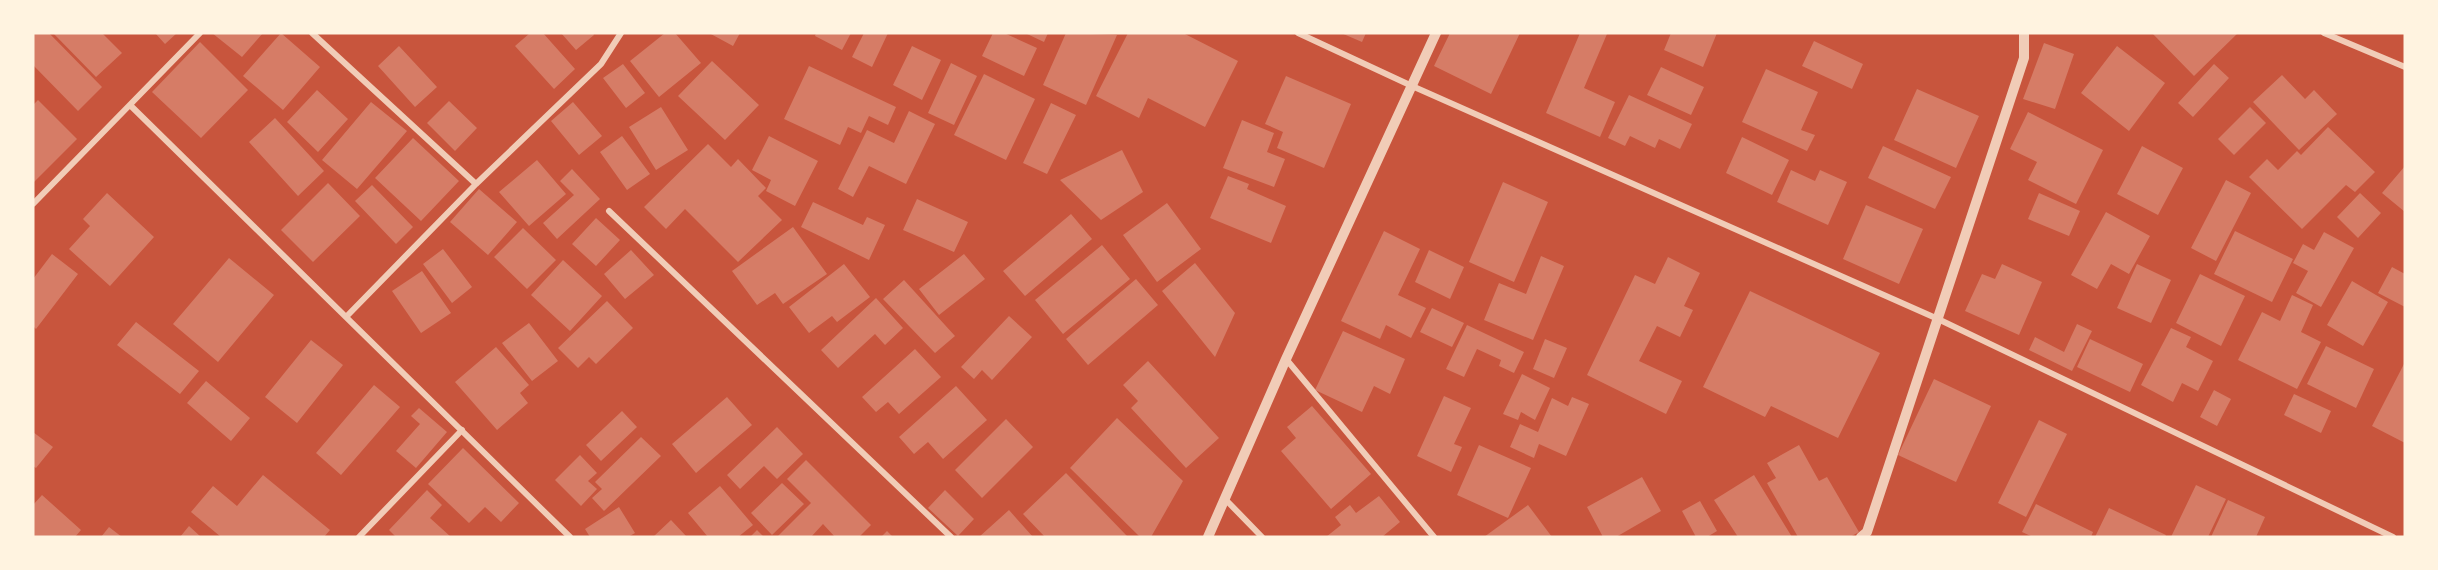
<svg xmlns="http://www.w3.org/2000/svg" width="2438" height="570" viewBox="0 0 2438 570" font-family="'Public Sans',sans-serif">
<rect width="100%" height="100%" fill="#c8553d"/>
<path fill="#d67c66" d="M33,33H49L102,87L78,111L33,65Z
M53,33H102L122,53L96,77Z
M155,33H177L165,44Z
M212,33H263L242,57Z
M281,33L320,67L283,110L243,76Z
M530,33H543L575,69L554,89L515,46Z
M561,33H593L594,35L576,50Z
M665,33H675L701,63L659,97L630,61Z
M709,33H740L733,46Z
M816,33H851L842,50L815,36Z
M864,33H888L872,67L852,57Z
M993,33H1004L1037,48L1024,76L982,56Z
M1025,33H1048L1044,42Z
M1066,33L1117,35L1086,105L1043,85Z
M1128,33H1183L1238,61L1205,127L1148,98L1139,118L1096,96Z
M1341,33H1366L1362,42Z
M1450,33H1520L1491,94L1434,66Z
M1580,33L1607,34L1584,88L1615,102L1600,137L1546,113Z
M1671,33H1717L1703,67L1664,50Z
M2152,33H2238L2194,76Z
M1814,41L1863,64L1852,89L1802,66Z
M200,42L248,90L201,138L152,92Z
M2044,43L2074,54L2055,109L2023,99Z
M399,46L437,87L415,107L378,66Z
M912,46L941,60L922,100L893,85Z
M2117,46L2165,83L2129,131L2081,93Z
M712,61L759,105L725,140L678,96Z
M951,63L977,76L954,125L928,113Z
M623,64L645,93L626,108L603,78Z
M2214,64L2229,78L2193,117L2178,103Z
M809,66L896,107L888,125L869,116L861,133L848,127L840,145L784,119Z
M1661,67L1704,87L1691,115L1647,95Z
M1766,69L1818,92L1801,130L1815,135L1807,151L1742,122Z
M984,74L1035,99L1006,160L954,135Z
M2282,75L2305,99L2314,90L2337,114L2299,150L2253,102Z
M1286,76L1351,104L1324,168L1277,148L1283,132L1265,124Z
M1917,89L1979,116L1956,168L1894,140Z
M317,90L348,119L318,152L287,122Z
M1629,95L1692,124L1680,149L1659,139L1655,148L1630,136L1625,146L1608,138Z
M38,100L77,139L33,183V105Z
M449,101L477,128L455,151L427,123Z
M371,102L407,131L357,189L322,160Z
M573,102L602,136L579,155L551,121Z
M1051,103L1076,115L1047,174L1023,163Z
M661,107L688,150L656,170L629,127Z
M2250,107L2266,123L2234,155L2218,139Z
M909,111L935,124L906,184L869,166L853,197L838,189L867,130L894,143Z
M2028,112L2103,150L2076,204L2028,180L2037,162L2010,149Z
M275,118L324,171L298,196L249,142Z
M1242,120L1274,133L1267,152L1285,159L1274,187L1223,168Z
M2328,127L2375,172L2355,192L2346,185L2302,229L2249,177L2267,159L2278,170L2297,151L2301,155Z
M622,136L650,174L627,190L600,152Z
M769,136L818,161L795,206L766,191L771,180L752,170Z
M1742,137L1789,160L1772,195L1726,173Z
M413,138L459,181L421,221L375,178Z
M708,144L731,167L738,159L766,188L758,196L782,220L738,262L685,209L666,229L644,207Z
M1883,146L1951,177L1935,209L1868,178Z
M2142,146L2183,168L2158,215L2117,194Z
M1122,150L1143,192L1101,220L1060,180Z
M537,160L566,194L529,226L499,192Z
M2405,166V212L2382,193Z
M572,169L600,199L557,239L543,223L574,195L560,181Z
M1791,170L1815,181L1820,170L1847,182L1828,225L1777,202Z
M1228,176L1249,184L1247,189L1286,206L1271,243L1210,218Z
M2226,180L2251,193L2216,261L2191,248Z
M1503,182L1548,202L1514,282L1469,262Z
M328,183L360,216L313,262L281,230Z
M372,185L413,227L396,244L355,201Z
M479,189L517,222L488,255L450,222Z
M107,193L154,237L110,286L69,249L90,226L83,219Z
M2039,193L2080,211L2069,236L2028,219Z
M2360,193L2381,213L2358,238L2337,217Z
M917,199L968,222L954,252L903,230Z
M813,202L863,225L867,217L885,225L869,260L801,227Z
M1167,203L1201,249L1157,282L1123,235Z
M1866,205L1923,229L1899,284L1843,259Z
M2106,212L2150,236L2129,274L2111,264L2097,289L2071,275Z
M1071,214L1092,239L1025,296L1003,271Z
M596,218L620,240L596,266L572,244Z
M793,227L827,274L783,304L775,293L757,305L732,271Z
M523,228L556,260L527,289L494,257Z
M1384,231L1420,249L1398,295L1426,308L1411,338L1386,325L1380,339L1341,321Z
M2235,231L2293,259L2272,302L2214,274Z
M2324,232L2354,248L2321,307L2296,293L2308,271L2293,263L2303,244L2314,250Z
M1102,245L1130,279L1063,334L1035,300Z
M443,249L472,287L452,303L423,264Z
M631,250L654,275L625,299L604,274Z
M1429,250L1464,267L1450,299L1415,282Z
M52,254L78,274L36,329L33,326V279Z
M964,254L985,279L939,315L919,289Z
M1541,256L1564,266L1533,340L1484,320L1499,283L1526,294Z
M1668,257L1700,273L1684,306L1693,310L1680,337L1657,326L1639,361L1682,381L1666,414L1587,375L1635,275L1655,284Z
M229,258L274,295L218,362L173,324Z
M563,260L602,296L570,331L531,295Z
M1195,263L1235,313L1215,357L1162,291Z
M844,264L870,297L837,322L832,316L809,333L789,307Z
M2002,264L2042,282L2019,335L1965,311L1982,274L1995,279Z
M2137,264L2171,280L2151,323L2117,308Z
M2392,267L2405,274V307L2378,293Z
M422,271L451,313L421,333L392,291Z
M2200,274L2245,296L2221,346L2176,323Z
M1136,279L1158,305L1088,365L1066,339Z
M904,280L955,336L935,353L883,299Z
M2352,281L2388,302L2363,346L2327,325Z
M1750,291L1880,353L1838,438L1771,406L1765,417L1703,387Z
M2292,295L2313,305L2301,332L2321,342L2297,389L2238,360L2262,312L2280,321Z
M876,298L903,328L885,345L875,334L838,368L821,350Z
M607,301L633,328L596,364L589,357L578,368L558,348Z
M1432,308L1464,323L1452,347L1420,332Z
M1009,316L1032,337L992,380L982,370L974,379L961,367Z
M136,322L199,371L180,394L117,345Z
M529,323L558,361L532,381L502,343Z
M2077,324L2092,331L2072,371L2029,350L2035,337L2064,352Z
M1467,325L1524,352L1514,373L1499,366L1501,360L1477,349L1464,377L1446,369Z
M2171,328L2191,337L2186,347L2213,361L2198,391L2182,383L2173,402L2141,385Z
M1343,331L1405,359L1390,394L1374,386L1362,412L1315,390Z
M1545,339L1567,348L1554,378L1533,369Z
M2090,339L2143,364L2130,392L2077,367Z
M311,340L343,365L297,423L265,397Z
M2326,346L2374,369L2356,408L2307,384Z
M496,347L529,385L520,393L528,403L497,430L455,382Z
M915,349L941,377L899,414L888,402L876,412L862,397Z
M1148,361L1219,438L1186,468L1131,408L1138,401L1123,385Z
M2405,362V443L2372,426Z
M1522,374L1550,388L1535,420L1521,412L1518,420L1503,414Z
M1934,379L1991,406L1956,482L1898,455Z
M206,381L250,418L231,441L187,403Z
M374,385L400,407L341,475L316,453Z
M956,386L987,420L943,459L928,442L914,454L899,437Z
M2214,390L2231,399L2217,426L2200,417Z
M2294,394L2331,411L2321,433L2284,415Z
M1444,396L1471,408L1454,444L1462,447L1451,472L1417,456Z
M727,397L752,425L696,473L672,444Z
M1572,397L1589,404L1566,456L1539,444L1534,458L1510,447L1520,424L1538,432L1552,398L1568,406Z
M1312,406L1371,474L1331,509L1281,451L1296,438L1287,427Z
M419,408L447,432L416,468L396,451L420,424L411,416Z
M622,411L637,427L601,461L586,445Z
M1117,418L1183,481L1151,537H1140L1070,468Z
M1006,419L1033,447L982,498L955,470Z
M2039,420L2067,434L2026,517L1998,503Z
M777,427L803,454L777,479L764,466L740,489L727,475Z
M33,432L53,447L36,468L33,466Z
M641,437L661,456L604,511L592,498L602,489L595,482Z
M1479,445L1531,468L1508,518L1457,495Z
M1799,445L1819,481L1827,477L1859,532L1850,537H1798L1767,483L1776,478L1767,463Z
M463,448L519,503L501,522L485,507L469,523L428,484Z
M580,455L597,473L588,481L597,489L581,506L555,480Z
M806,460L871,525L859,537H835L823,524L811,537H777L811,503L787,479Z
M1066,473L1128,537H1045L1023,514Z
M263,475L330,530L324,537H221L191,512L213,486L237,506Z
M1754,475L1792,537H1738L1714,500Z
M1642,477L1661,511L1616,537H1603L1587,507Z
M782,483L804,504L772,535L751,513Z
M2196,485L2226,499L2208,537H2171Z
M720,486L753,525L738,537H708L688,513Z
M427,490L442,505L430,518L451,537H396L389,530Z
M945,490L974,519L958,536L928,508Z
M42,495L81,530L75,537H33V505Z
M1379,496L1400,522L1382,537H1326L1341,525L1335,517L1350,505L1356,513Z
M2228,500L2265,517L2256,537H2211Z
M1700,501L1717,531L1707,537H1696L1682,511Z
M2036,504L2093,532L2091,537H2033L2022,532Z
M1528,505L1552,537H1484Z
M619,507L635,533L628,537H590L585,529Z
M2109,508L2166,535L2165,537H2095Z
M1009,510L1033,537H979Z
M671,520L687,537H653Z
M189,526L201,537H180Z
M109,527L122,537H101Z
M757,530L764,537H750Z
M887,531L893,537H881Z"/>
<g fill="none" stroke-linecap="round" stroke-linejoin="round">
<path stroke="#f1ccb7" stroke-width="6" d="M312,33L476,184
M1298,33L1412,86L1938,319L2393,537
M2324,33L2405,67
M131,106L570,537
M33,204L200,33
M609,211L951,537
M346,317L476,184L601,64L621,33
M1286,359L1434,537
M1226,500L1262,537
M359,537L462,430"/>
<path stroke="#f1ccb7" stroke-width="10" d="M1208,537L1286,359L1436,33
M1861,537L1867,532L2024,58V33"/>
</g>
<rect width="2438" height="570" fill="none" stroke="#fff3e0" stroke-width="69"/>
</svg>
